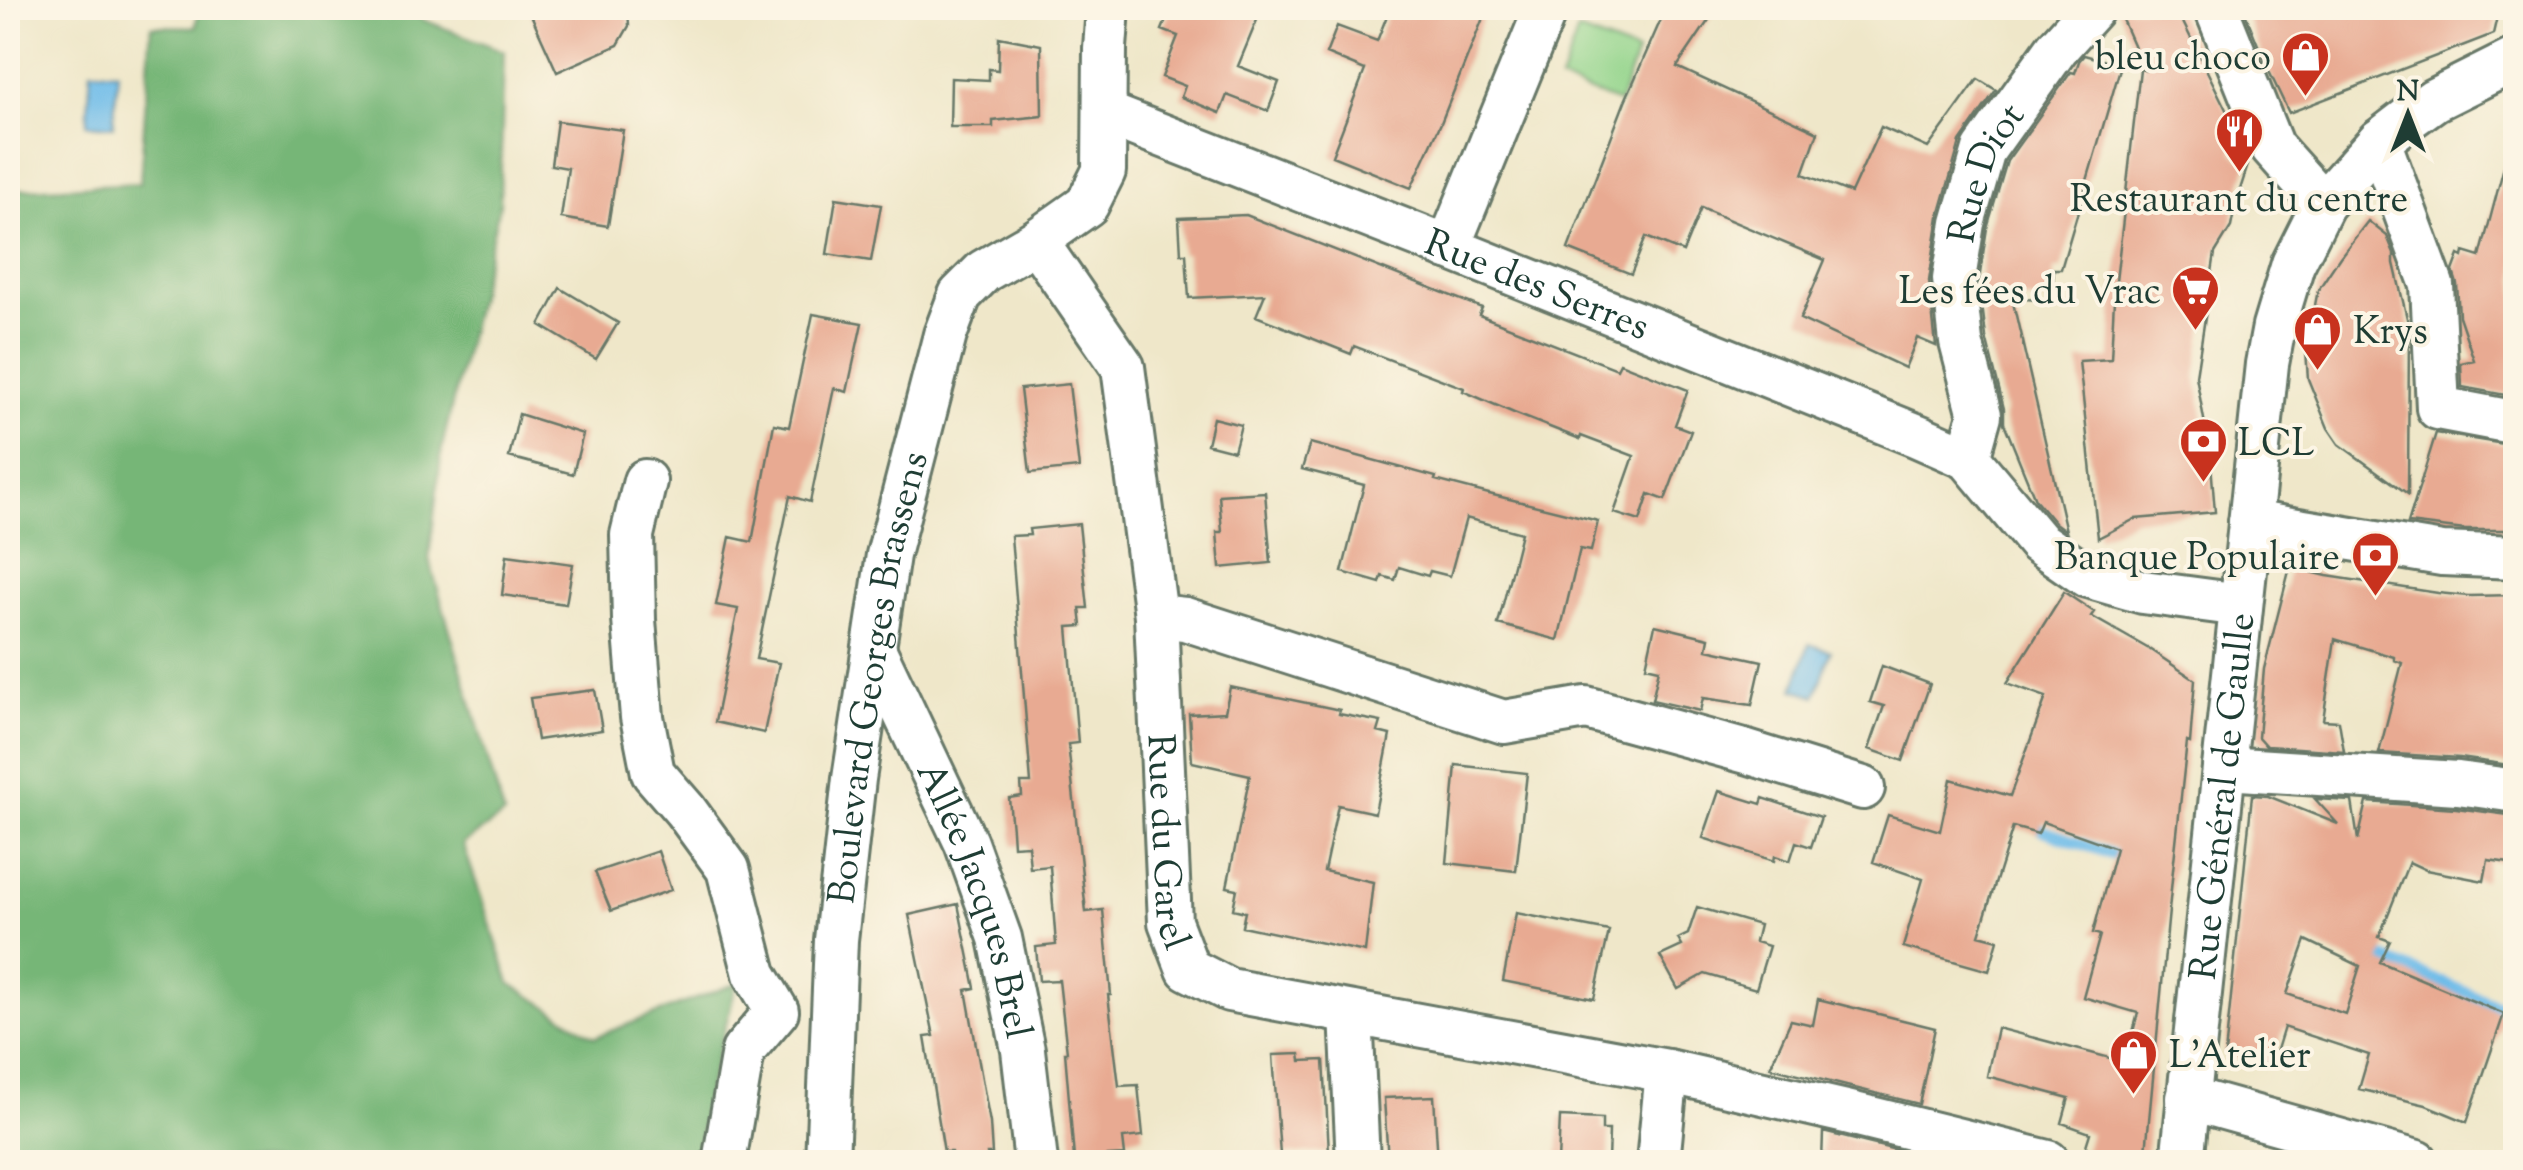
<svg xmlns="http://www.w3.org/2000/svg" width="2523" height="1170" viewBox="0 0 2523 1170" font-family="'Sorts Mill Goudy',serif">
<rect width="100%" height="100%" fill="#fcf5e5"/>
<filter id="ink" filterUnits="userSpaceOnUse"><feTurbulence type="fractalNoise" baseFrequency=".01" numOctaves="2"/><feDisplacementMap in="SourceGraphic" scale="20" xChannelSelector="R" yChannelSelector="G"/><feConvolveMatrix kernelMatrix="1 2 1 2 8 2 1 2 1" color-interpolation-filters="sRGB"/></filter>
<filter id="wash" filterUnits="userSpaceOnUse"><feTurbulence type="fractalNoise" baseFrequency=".0048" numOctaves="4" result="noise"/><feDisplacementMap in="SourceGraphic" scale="40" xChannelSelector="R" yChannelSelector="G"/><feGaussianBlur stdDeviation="2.25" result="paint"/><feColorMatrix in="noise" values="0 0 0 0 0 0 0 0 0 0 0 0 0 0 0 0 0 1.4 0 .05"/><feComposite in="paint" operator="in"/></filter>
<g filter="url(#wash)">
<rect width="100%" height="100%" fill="#efe7c9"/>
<path fill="#93d48b" stroke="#598860" stroke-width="2.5" d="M1578,31L1637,53L1619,103L1560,81Z"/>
<path fill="#76b677" stroke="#4a7a56" stroke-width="2.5" d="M198,8H421V19L504,51L500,203L442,447L429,559L504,815L463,844L510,983L595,1037L737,983L706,1099L697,1162H8V190L140,183L151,26L196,27Z"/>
<path fill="#6ebce9" stroke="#467c8e" stroke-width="2.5" d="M91,70L118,72L113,126L87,124Z
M1809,644L1831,651L1816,696L1794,689Z"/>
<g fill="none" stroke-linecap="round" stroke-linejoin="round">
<path stroke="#6ebce9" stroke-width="11" d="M2042,830L2128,860
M2371,953L2516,1013"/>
</g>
<g id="blocks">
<path fill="#e8aa92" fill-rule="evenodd" d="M528,8H628L629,26L618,45L557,72Z
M1171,8H1262L1238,66L1279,82L1268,111L1227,95L1220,113L1181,97L1185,86L1162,77L1178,36L1162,30Z
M1390,8H1487L1441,123L1411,188L1332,156L1365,70L1326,54L1337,26L1377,41Z
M1666,8H1717L1677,67L1818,132L1803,174L1851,193L1881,127L1928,148L1978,79L1996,90L1960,142L1939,216L1929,281L1936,346L1917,338L1905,368L1800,319L1825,260L1701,208L1683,252L1646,237L1631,274L1568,249L1625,101Z
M2117,8H2176L2238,134L2233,152L2248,165L2236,202L2231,227L2215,253L2196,376L2210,452L2215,512L2135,519L2098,538L2079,361L2111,359L2114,299L2140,69L2144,70Z
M2243,8H2499L2493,34L2289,113L2267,67Z
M999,37L1041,45L1042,116L993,121V127H950L951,78L989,80V69L998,70Z
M2084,55L2121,65L2061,269H2054L2052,301L2012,298L2066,531L2055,523L2035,499L2004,423V409L1986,337L1979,280L1987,228L2007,161L2071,72L2075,73L2079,61Z
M557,121L623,130L608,226L561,218L568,168L551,165Z
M2506,159L2516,160V397L2462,387L2461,363L2474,360L2459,316L2457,284L2453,271L2459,255L2463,257L2464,252L2480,257Z
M836,198L881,205L871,261L827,254Z
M1246,215L1482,308L1479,315L1617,369L1620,363L1688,390L1675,425L1691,431L1665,500L1649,494L1640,521L1614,513L1634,456L1581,436L1580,439L1514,413L1463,391L1464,388L1354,346L1351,354L1256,316L1265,294L1189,298L1186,254H1181L1179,218Z
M2368,221L2387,236L2394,253V263L2409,327L2408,494L2339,444L2328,428L2308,379L2306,350L2318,290L2340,257Z
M560,288L618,323L596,359L540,325Z
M813,314L862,323L847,392L834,388L810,502L790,496L756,659L779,663L764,733L715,722L738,609L716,605L730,537L752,542L774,424L789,427Z
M1069,384L1079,468L1030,473L1020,389Z
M519,414L583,434L573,474L509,457Z
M1213,418L1241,425L1234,451L1207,444Z
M2436,433L2516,446V530H2465L2408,523Z
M1310,443L1436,477L1435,480L1489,494L1598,521L1591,551L1580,549L1558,640L1498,624L1521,533L1466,518L1450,576L1430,571L1428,576L1399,567L1395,580L1382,576L1380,583L1342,572L1364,485L1302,469Z
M1265,492L1271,563L1220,568L1217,532H1222L1219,495Z
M1079,524L1088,608H1080L1082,626L1068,627L1078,743L1068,744L1078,837L1086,912L1103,910L1111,995H1108L1119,1086L1138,1085L1143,1136L1123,1138L1125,1155L1074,1158L1065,1052H1067L1059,980L1039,981L1036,947L1056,945L1050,866L1030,868L1028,845L1013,846L1012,830L1009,798L1022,796L1021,783H1031L1011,536L1030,535L1029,529Z
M507,555L573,564L566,604L502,595Z
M2290,567L2327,576L2438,593L2468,596L2516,595V766L2460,758L2379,753L2402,663L2394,660V657L2335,639L2323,720L2339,721L2344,751L2266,746L2258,737L2264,669Z
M2064,592L2094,612L2091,616L2149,649L2195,680L2190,743L2187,742L2172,879L2145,1162H2081L2090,1133L2062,1123L2069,1098L1987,1076L1997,1028L2125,1062L2138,1013L2083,997L2100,935L2093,933L2116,848L2043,822L2038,834L2013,827L1979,935L1998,940L1989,971L1903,947L1923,879L1873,862L1888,815L1940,831L1951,779L2010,796L2046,697L2007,683Z
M1655,625L1709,638L1707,649L1762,661L1752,705L1703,698L1700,711L1652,700L1659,669L1646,666Z
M1882,666L1930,684L1903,761L1869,749L1884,706L1870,702Z
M1230,687L1340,710L1339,714L1381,722L1378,732L1390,735L1375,813L1338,805L1324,871L1373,882L1365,952L1242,926L1245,912L1233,909L1237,889L1227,887L1250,775L1192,762L1189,714L1225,712Z
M595,690L602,730L537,740L530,698Z
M1456,765L1527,773L1516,871L1447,863Z
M1719,791L1761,804L1763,798L1821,817L1811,847L1796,842L1790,861L1775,856L1774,861L1703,838Z
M2252,795L2268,796L2338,824L2315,799L2352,801L2358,840L2367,802L2456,808L2516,816V864L2488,860L2484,881L2426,870L2409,862L2379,937L2390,941L2380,962L2504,1014L2467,1122L2426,1105L2359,1089L2369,1055L2284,1027L2272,1066L2225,1054ZM2306,940L2360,966L2345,1014L2287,994Z
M658,851L671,890L611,911L595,872Z
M958,904L975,988L966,990L990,1123L992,1154H987L988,1162H957V1157L952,1158L951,1152H944L925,1037L934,1036L909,915Z
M1697,907L1759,925L1755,942L1769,946L1756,989L1705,974L1678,989L1660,956L1682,946L1678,939L1688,934Z
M1516,913L1609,931L1594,999L1503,981Z
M1818,999L1935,1028L1919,1104L1770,1067L1791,1020L1813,1025Z
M1300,1054L1301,1061L1324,1060L1329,1152L1280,1155L1273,1055Z
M1434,1096L1438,1162H1388L1384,1098Z
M1560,1117L1602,1119V1130H1609L1608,1162H1558Z
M1823,1132L1908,1153L1906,1162H1822Z"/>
</g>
</g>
<g filter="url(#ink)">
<use href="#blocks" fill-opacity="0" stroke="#687868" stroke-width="2.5"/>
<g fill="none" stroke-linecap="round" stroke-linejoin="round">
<defs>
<g id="minor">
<path d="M2216,8L2272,147L2323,204"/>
<path id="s1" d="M1105,113L1419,236L1918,436L1968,458L2038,542L2087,576L2143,592L2241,605"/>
<path d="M2379,141L2432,285L2438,408L2512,422L2516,421"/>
<path id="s2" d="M1036,241L1123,367L1156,616L1170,922L1188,969L1229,990L1667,1071L1846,1112L2048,1162"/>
<path d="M1448,248L1546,8"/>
<path id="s3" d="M1968,458L1980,415L1961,342L1954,279L1963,223L1984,150L2057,48L2093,8"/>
<path d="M645,481L632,535L634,620L642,717L653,773L685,810L728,869L755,974L777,1011L743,1051L724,1162"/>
<path d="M2250,522L2442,554L2516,557"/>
<path d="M1156,616L1185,619L1504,722L1586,708L1747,752L1863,788"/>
<path id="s4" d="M874,649L966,843L1000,938L1023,1050L1036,1162"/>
<path d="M2224,768L2458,783L2516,791"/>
<path d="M1351,1013L1358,1162"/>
<path d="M2188,1098L2417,1162"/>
<path id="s5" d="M827,1162L836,940L854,779L888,555L945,335L960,295L984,271L1036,241L1087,205L1104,171L1105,48L1108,8"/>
<path d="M1658,1162L1667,1071"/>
<path id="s6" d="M2182,1162L2267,364L2274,327L2293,264L2323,204L2379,141L2409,118L2434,100L2516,59"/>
</g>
</defs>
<use href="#minor" stroke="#687868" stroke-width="48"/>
<use href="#minor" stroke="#fff" stroke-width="42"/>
</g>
</g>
<defs>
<symbol id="shop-pin" viewBox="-11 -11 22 30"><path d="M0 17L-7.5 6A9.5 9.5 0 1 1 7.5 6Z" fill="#c8321e" stroke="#fcf5e5"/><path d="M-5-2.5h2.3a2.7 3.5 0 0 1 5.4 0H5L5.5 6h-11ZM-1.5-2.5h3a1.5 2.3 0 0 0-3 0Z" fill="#fff"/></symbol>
<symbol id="restaurant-pin" viewBox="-11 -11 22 30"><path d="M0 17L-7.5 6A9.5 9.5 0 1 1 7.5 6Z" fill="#c8321e" stroke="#fcf5e5"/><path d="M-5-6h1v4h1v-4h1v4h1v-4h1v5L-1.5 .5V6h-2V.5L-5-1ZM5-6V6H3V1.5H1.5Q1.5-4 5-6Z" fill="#fff"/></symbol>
<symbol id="supermarket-pin" viewBox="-11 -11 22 30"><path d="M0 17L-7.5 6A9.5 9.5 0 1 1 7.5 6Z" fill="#c8321e" stroke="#fcf5e5"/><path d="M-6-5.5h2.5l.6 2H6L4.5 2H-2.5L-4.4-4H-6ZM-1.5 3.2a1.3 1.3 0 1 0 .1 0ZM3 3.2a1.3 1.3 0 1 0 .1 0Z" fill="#fff"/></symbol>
<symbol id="bank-pin" viewBox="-11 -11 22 30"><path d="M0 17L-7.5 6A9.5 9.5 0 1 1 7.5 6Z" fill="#c8321e" stroke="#fcf5e5"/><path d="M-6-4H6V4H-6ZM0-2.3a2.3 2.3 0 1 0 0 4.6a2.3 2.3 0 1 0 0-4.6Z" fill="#fff"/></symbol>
</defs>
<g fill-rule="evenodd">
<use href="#shop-pin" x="2278" y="28" width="55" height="75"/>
<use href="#restaurant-pin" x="2212" y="104" width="55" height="75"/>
<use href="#supermarket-pin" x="2168" y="262" width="55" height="75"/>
<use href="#shop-pin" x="2290" y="302" width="55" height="75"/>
<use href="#bank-pin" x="2176" y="414" width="55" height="75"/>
<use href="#bank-pin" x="2348" y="528" width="55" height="75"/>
<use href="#shop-pin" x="2106" y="1026" width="55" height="75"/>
</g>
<g text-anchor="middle" stroke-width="8" stroke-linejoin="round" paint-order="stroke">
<g font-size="38" fill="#1f3d34" stroke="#fcf5e5" text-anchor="end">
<text x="2271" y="69">bleu choco</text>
<text x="2239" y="211" text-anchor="middle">Restaurant du centre</text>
<text x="2161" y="303">Les fées du Vrac</text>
<text x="2353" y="343" text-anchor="start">Krys</text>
<text x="2238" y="455" text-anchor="start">LCL</text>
<text x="2340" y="569">Banque Populaire</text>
<text x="2169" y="1067" text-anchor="start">L'Atelier</text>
</g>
<g font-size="38" fill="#1f3d34" stroke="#fcf5e5">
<text dy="13" stroke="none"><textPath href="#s3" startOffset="295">Rue Diot</textPath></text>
<text dy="13" stroke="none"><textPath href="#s1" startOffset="465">Rue des Serres</textPath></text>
<text dy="13" stroke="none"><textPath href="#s5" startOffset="488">Boulevard Georges Brassens</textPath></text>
<text dy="13" stroke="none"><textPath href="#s6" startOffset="368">Rue Général de Gaulle</textPath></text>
<text dy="13" stroke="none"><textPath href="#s2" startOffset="630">Rue du Garel</textPath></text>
<text dy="13" stroke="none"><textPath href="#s4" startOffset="272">Allée Jacques Brel</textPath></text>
</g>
</g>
<rect width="2523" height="1170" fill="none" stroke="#fcf5e5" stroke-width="40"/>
<g transform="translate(2408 115)" stroke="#fcf5e5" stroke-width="8" paint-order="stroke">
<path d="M0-8L18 38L0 25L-18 38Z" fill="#1f3d34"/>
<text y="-15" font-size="28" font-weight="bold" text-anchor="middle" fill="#1f3d34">N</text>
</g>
</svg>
